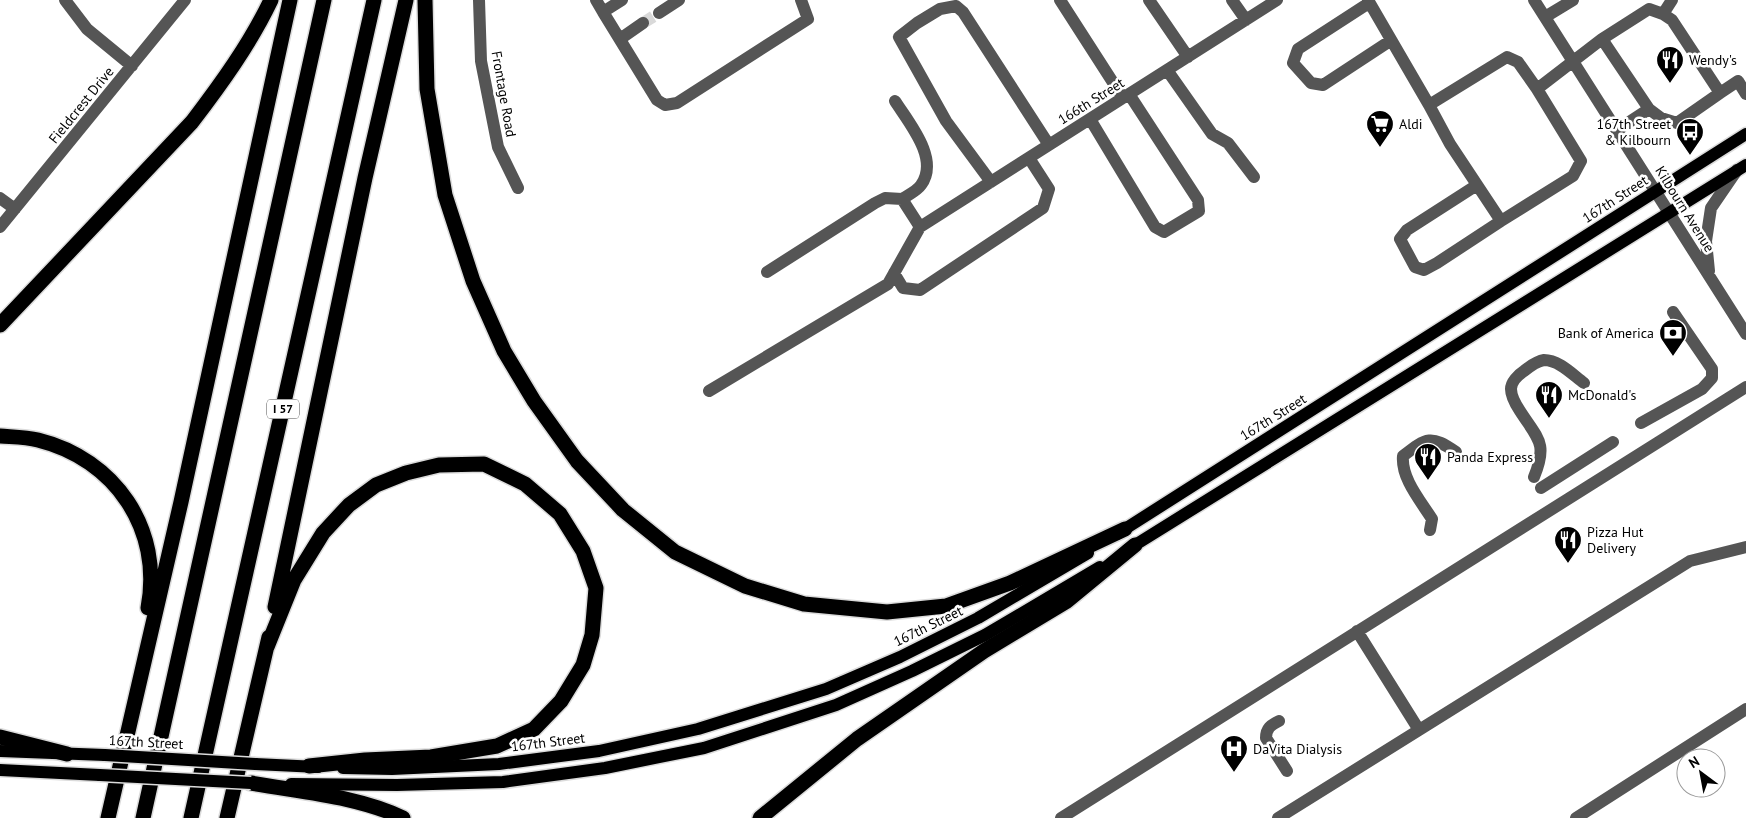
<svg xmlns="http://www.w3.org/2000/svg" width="1746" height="818" viewBox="0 0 1746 818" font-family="'PT Sans',sans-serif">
<rect width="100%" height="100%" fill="#fff"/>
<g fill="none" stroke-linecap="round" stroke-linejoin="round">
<path stroke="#d9d9d9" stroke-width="12" stroke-dasharray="12 6" stroke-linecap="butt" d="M643,23L659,13"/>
<defs>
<path id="major" d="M1117,534L1746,134
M1127,550L1746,165
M0,751L105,755
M255,764L318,767
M343,768L392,769L499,764L599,751L698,729L826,689L900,657L978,618L1088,553
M0,770L100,775
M291,784L397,785L503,782L605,768L704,748L836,705L912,671L985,635L1100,567"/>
<path id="highway" d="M425,0L427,89L445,195L473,281L504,351L534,401L577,461L623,510L675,552L745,586L804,604L887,612L946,606L1010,583L1125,529
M0,325L192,122C221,84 250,44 271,0
M0,436C13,437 26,437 38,440C115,459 163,529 148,608
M275,607L365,178L406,0
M267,647L294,580L323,533L349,505L376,485L406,473L439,465L484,464L525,484L560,514L583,551L596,588L592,635L583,665L561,701L534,729L497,746L431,757L365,760L309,766
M0,737L67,754
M251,783C301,792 357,796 403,818
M108,818L181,502L290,0
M143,818L324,0
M191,818L374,0
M227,818L269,637
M760,818L857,739L984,651L1067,601L1135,545"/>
</defs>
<use href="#major" stroke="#dbdbdb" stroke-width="15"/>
<use href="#highway" stroke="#dbdbdb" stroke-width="18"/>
<path stroke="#555" stroke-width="12" d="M65,0L87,29L132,66
M479,0L481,61L498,147L518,188
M596,0L603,12
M622,0L603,12L657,100L665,105L677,103L808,19L801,0
M1060,0L1123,98
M1149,0L1188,57
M1232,0L1246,20
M1368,0L1429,105
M1534,0L1746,334
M1369,3L1298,49L1293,63L1311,83L1323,85L1390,41
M659,13L679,0
M1663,14L1672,0
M1545,17L1573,0
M620,39L643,23
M1507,57L1518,62L1537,89L1581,161L1573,176L1501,221L1450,144L1429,105Z
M1167,70L1212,134L1228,143L1254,177
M1537,89L1602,39L1649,9L1663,14L1672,20L1720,93L1677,123L1661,118L1649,109L1602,39
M1720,93L1738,81L1746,94
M895,101C909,123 940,159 921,185C917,191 908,195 902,199
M1090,119L1155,227L1164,232L1199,211L1198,200L1129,94
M1617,130L1649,109
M991,182L946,121L899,37L917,23L940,9L956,6L963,12L1049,145
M1477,185L1407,230L1400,239L1415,267L1424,270L1437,263L1501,221
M0,198L15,209
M0,227L185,0
M1709,271L1706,241L1711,208L1737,170
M767,272L875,203L885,198L902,199L920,227
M894,273L903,288L920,290L1043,208L1049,189L1029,158
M709,391L888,284L920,227L1277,0
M1641,423L1702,389L1712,378V369L1673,312
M1534,477C1548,443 1538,439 1520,411C1516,405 1511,396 1511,389C1511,382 1518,375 1524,371C1529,367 1537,361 1544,360C1559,360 1573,375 1584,383
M1541,488L1613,442
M1430,530L1432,519C1420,500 1401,478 1403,456C1427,437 1431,435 1456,452
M1357,631L1419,730
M1279,721C1271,725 1266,728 1266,738L1287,771
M1061,818L1746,387
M1278,818L1690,561L1746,547
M1576,818L1746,709"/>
<use href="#major" stroke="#000" stroke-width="12"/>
<use href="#highway" stroke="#000" stroke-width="15"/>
<defs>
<path id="major-bridge" d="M105,755L255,764
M100,775L251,783"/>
</defs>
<use href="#major-bridge" stroke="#dbdbdb" stroke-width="15" stroke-linecap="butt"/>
<use href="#major-bridge" stroke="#000" stroke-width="12"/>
</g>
<defs>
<symbol id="restaurant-pin" viewBox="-11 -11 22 30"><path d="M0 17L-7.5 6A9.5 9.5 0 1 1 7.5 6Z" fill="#000" stroke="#fff"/><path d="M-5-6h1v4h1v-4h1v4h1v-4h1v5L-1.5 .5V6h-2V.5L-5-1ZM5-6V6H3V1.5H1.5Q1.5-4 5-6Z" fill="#fff"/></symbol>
<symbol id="supermarket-pin" viewBox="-11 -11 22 30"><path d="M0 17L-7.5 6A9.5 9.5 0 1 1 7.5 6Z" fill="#000" stroke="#fff"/><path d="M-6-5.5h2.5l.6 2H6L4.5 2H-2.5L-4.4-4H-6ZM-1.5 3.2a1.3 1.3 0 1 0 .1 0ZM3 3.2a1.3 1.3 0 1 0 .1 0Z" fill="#fff"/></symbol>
<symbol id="bus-pin" viewBox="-11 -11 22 30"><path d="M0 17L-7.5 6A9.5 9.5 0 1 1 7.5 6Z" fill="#000" stroke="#fff"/><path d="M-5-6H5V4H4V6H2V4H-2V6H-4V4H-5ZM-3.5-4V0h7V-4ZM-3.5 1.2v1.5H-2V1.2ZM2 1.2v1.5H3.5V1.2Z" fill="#fff"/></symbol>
<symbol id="bank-pin" viewBox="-11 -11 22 30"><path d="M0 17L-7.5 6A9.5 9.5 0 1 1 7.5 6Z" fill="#000" stroke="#fff"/><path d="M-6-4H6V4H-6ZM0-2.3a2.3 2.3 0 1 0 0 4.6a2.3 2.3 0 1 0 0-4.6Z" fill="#fff"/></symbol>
<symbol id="hospital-pin" viewBox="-11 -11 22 30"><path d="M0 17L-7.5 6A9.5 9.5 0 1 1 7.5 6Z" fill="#000" stroke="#fff"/><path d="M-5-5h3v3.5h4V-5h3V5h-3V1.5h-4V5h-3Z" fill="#fff"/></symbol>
</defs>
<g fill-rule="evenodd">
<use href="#restaurant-pin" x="1654" y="44" width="32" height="43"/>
<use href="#supermarket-pin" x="1364" y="108" width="32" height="43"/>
<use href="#bus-pin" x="1674" y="116" width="32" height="43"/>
<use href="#bank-pin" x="1657" y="317" width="32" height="43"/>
<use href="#restaurant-pin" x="1533" y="379" width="32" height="43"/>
<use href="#restaurant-pin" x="1412" y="441" width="32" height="43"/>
<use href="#restaurant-pin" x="1552" y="524" width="32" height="43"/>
<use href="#hospital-pin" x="1218" y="733" width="32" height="43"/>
</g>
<g text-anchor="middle" stroke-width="5" stroke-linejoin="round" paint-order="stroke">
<rect fill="#fff" stroke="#4c4c4c" stroke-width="1" x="267" y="399.5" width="32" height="19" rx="4"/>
<g font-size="12" font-weight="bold" fill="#000">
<text x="283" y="413">I 57</text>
</g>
<g font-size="14" fill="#000" stroke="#fff" text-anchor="start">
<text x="1689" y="65">Wendy's</text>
<text x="1399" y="129">Aldi</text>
<text x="1671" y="129" text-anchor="end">167th Street<tspan x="1671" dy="16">&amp; Kilbourn</tspan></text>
<text x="1654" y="338" text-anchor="end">Bank of America</text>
<text x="1568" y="400">McDonald's</text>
<text x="1447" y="462">Panda Express</text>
<text x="1587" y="537">Pizza Hut<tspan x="1587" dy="16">Delivery</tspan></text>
<text x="1253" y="754">DaVita Dialysis</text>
</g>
<g font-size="14" fill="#000" stroke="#fff">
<text transform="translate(504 94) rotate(80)" y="5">Frontage Road</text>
<text transform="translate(1091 101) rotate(-32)" y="5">166th Street</text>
<text transform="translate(81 105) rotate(-51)" y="5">Fieldcrest Drive</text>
<text transform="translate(1615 199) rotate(-33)" y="5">167th Street</text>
<text transform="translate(1685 209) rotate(58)" y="5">Kilbourn Avenue</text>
<text transform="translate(1273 417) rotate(-32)" y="5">167th Street</text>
<text transform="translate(928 626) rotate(-26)" y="5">167th Street</text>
<text transform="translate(146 742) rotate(3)" y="5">167th Street</text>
<text transform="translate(548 742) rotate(-7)" y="5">167th Street</text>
</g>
</g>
<g transform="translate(1701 773) rotate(328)"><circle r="24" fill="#ffffff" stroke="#999999"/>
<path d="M0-4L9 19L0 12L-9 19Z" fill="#000000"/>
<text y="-8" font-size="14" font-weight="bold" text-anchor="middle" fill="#000000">N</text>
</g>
</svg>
